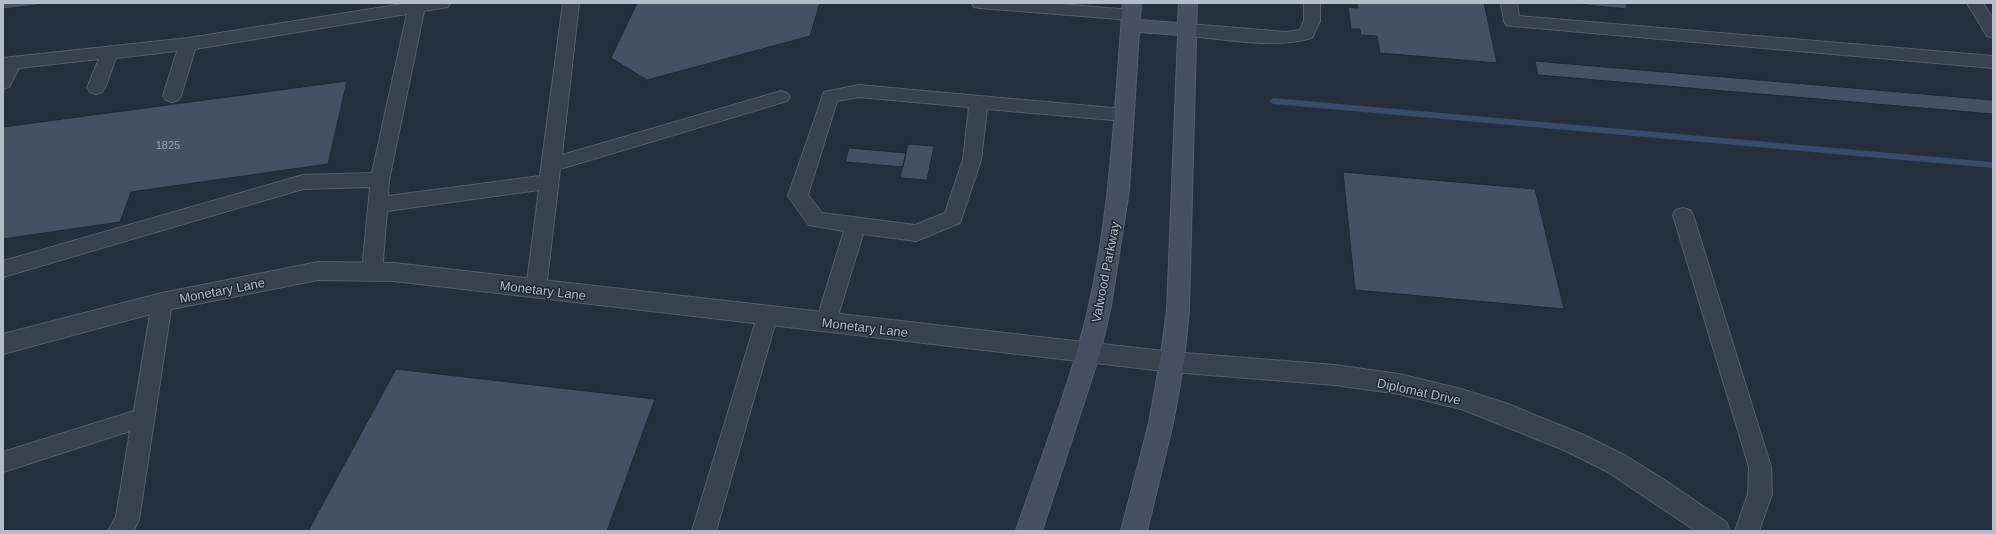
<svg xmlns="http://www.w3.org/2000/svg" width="1996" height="534" viewBox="0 0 1996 534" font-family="Arial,sans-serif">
<rect width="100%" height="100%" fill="#242f3e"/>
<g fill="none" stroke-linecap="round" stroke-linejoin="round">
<path fill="#394c67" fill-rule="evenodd" d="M1273,98L1993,162V168L1273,104L1269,101Z"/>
</g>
<path fill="#455162" stroke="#1f2835" d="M3,3H53L3,9Z
M637,3H820L810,36L647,80L611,58Z
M1357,3H1484L1497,63L1380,53L1377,36L1361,35L1360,29H1351L1348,7L1358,8Z
M1566,3H1626L1627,9Z
M1535,61L1993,100V114L1538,75Z
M347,81L328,164L131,192L120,222L3,239V127Z
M908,144L934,146L927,180L900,178Z
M849,148L906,153L903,167L845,162Z
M1343,172L1535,189L1564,309L1355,290Z
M396,369L655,399L607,531H308Z"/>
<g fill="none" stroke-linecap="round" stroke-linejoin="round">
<defs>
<path id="service" d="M409,3H450L448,7L424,11L389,180L388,196L540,176L563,3H579L562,155L781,91L787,93L790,97L787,101L560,169L546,289L543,295L536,297L529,295L526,289L539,190L387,211L382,272L379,278L372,280L365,278L362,272L370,187L303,189L3,277V261L303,175L372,173L407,14L195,49L181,96L178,100L172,102L166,100L163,96L177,51L116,58L105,88L102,92L96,94L90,92L87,88L99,59L19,68L9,87L3,89V58L188,38Z
M972,3H1048L1131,10L1137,11L1139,15L1137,19L1131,20L980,8L974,7Z
M1304,3H1320V21L1312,38C1274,49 1227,39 1188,36L1182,34L1180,30L1182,26L1188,24L1286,32L1300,30L1304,21Z
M1501,3H1517L1519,16L1993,56V68L1512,26L1506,25L1504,21Z
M1967,3H1983L1993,19V38L1987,36Z
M859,85L1124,109L1130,110L1133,115L1130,120L1124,121L987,109L981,160L960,223L916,241L863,234L836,322L833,328L826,331L819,328L816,322L844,231L809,225L788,196L824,92ZM859,97L969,107L963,160L945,213L915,225L822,213L808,195L837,101Z
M1683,208L1690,210L1693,215L1771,467L1772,494L1759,531H1735L1748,494L1749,467L1673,215L1676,210Z
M162,294L169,296L172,302L139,520L133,531H108L116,517L130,431L3,472V452L134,411L152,302L155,296Z
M767,308L774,311L777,317L716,531H692L757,317L760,311Z"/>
<path id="minor" d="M318,262L394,263L1172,352L1335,365L1399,374L1461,389L1508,404L1584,435L1626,456L1663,479L1726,522L1730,531H1696L1608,472L1566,451L1461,409L1399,394L1335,385L1172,372L394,281L318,280L162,311L3,354V334L162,293Z"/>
<path id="secondary" d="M1123,3H1141L1140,20L1178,23L1179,3H1197L1189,310L1184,362L1173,423L1147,531H1121L1149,423L1160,362L1167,310L1178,35L1139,32L1129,190L1111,306L1100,353L1042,531H1016C1041,457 1071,383 1089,306C1111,207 1115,104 1123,3Z"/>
</defs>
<use href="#service" stroke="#565f6c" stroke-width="2"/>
<use href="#minor" stroke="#565f6c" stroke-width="2"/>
<use href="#secondary" stroke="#565f6c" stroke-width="2"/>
<use href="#service" fill="#38414e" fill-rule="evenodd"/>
<use href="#minor" fill="#38414e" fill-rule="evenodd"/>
<use href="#secondary" fill="#465061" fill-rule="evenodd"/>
</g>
<g text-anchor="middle" stroke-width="3" stroke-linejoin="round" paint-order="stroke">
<g font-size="11" fill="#98a1af">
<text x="168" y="149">1825</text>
</g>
<g font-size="13" fill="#b4bcc9" stroke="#1d2633">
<text transform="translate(1105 272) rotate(-79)" y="5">Valwood Parkway</text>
<text transform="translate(222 290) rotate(-11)" y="5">Monetary Lane</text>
<text transform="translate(543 290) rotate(7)" y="5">Monetary Lane</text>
<text transform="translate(865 327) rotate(7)" y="5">Monetary Lane</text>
<text transform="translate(1419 391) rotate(12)" y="5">Diplomat Drive</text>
</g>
</g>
<rect width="1996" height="534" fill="none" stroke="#b4bcc9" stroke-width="8"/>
</svg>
